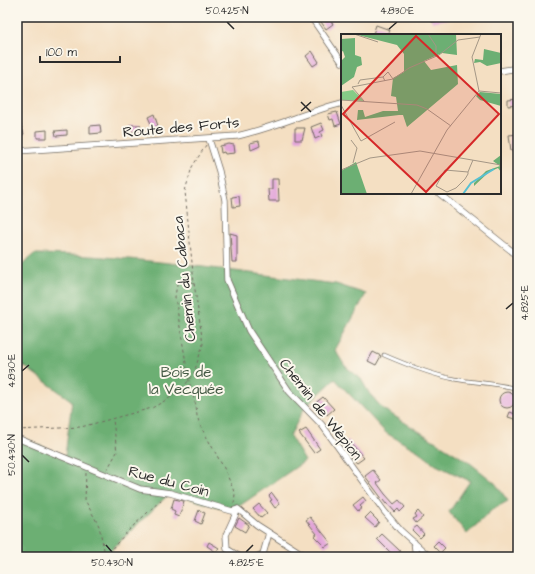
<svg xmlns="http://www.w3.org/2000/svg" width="535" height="574" viewBox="0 0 535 574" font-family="'Architects Daughter',sans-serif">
<rect width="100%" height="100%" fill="#fbf7ec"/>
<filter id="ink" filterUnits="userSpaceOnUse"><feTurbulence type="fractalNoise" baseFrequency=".025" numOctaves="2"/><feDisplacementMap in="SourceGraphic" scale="8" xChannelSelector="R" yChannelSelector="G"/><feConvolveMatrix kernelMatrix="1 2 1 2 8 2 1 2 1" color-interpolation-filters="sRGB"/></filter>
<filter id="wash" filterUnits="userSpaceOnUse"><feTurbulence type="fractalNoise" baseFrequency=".012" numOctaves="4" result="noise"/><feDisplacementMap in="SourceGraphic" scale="16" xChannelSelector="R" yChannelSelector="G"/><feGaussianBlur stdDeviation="0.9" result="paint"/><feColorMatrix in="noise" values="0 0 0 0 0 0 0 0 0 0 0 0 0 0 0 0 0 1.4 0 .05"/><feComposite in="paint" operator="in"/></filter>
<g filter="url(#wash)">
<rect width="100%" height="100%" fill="#f4dfc2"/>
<path fill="#6caf73" stroke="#4c6d4f" d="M34,254C135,255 236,272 336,284L366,294L335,350L345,366L361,379L369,393L383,409L470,463L495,483L508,501L493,509L467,534L449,512L470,481L436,465L418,451L386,433L335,379L305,407L290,436L305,461L232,511L170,493L104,557H17V436L65,456L72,401L17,361V270Z"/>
<g id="blocks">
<path fill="#e2a4d9" d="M322,17H328L333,24L326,29L319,19Z
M431,17H448V19L432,22Z
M376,25L390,30L388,35L373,34Z
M312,51L319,62L313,66L306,56Z
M518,99V105L508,106V100Z
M337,112L341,124L335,126L333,119L330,120L328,114Z
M154,114L158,126L153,128L148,117Z
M321,123L324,130L320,132L322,136L315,139L311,127Z
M21,125L24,134L20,136L19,133L17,134V126Z
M100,125L101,133L90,134V126Z
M129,125H140L141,131L129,132Z
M295,128H305L302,140H295Z
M47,130V138H37V131Z
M67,130V135L56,136L55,131Z
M518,134V151H511L509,135Z
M259,141L260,146L251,150L250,143Z
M229,144L234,145L235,153L225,154L224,152L221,153L220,146Z
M272,179H278L279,201H269L268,189H272Z
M239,196L240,206L233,207L232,197Z
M230,233L237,235V262H232Z
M373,352L381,356L376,365L368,361Z
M499 400a8 8 0 1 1 16 0a8 8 0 1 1-16 0Z
M323,397L334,409L327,415L326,413L324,414L313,405Z
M510,412L518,415V420L508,417Z
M306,429L320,449L314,453L299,433Z
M348,440L364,458L357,463L351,458L343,444Z
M373,470L381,480L377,483L385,494L394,504L399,500L405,507L400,512L398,509L395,512L387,503L386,504L365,476Z
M272,493L280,504L275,508L270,501L272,500L269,496Z
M363,497L366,501L360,506L362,508L358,511L353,505Z
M174,499L184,501L179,517L174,515L175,511L171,509Z
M259,504L267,513L261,518L253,509Z
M199,510L205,513L201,524L195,521Z
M418,511L423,517L416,523L413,519L417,517L415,514Z
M370,513L379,522L375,527L365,518Z
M310,517L331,543L325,547L314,536L317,534L306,520Z
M239,518L249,525L245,532L235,526Z
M417,526L424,534L420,538L412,530Z
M382,534L399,550L404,557H391L389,555L391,553L377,539Z
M438,541L445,548L440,553L433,546Z
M209,542L219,548L216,552L207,546Z"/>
</g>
</g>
<g filter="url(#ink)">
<use href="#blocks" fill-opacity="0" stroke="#716a60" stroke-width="1"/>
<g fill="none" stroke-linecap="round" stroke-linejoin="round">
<defs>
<path id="service" d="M384,355C407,365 429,374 454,379C476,383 497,383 518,389"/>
<path id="minor" d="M311,17L342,62
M500,71L518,68
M209,139L219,171L225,200L227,280L249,331L289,391L322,425L384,511L400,530L430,557
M17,151L237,136C273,128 307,112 342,103
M439,193L518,256
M17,438L140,489L170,493L232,511L238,509L257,525L307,557
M238,509L226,535L227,549L240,557
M414,542L416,557
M256,557L263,554
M267,557L263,554L269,533"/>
</defs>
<use href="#service" stroke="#716a60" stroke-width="4.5"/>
<use href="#minor" stroke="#716a60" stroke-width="7"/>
<path stroke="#716a60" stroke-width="1" stroke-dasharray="3 3" stroke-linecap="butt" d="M194,283L187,280L177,284L175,297L189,381L196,406L197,416L201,427L225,470L235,494L234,504
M17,430L81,427L152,408L180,392L194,373L203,344L194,283L185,191L192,167L206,145
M107,470L117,452L113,420
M86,473L85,500L99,526L105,554
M104,557L130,529L163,498"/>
<use href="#service" stroke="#fff" stroke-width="3"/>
<use href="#minor" stroke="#fff" stroke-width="5.5"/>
</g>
</g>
<path fill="none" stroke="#2b2b2b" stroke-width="1.5" d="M227,22L234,29M389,29L397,22M301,102L311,112M301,111L311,102M506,309L513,303M22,371L29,365M22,455L29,462M106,545L112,552M246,552L253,545"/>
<g text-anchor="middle" stroke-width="4" stroke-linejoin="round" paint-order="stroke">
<g font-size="15" fill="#2b2b2b" stroke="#fbf7ec">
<text transform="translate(181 127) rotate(-5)" y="5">Route des Forts</text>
<text transform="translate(184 279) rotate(-96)" y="5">Chemin du Cabaca</text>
<text transform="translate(321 409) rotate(52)" y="5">Chemin de Wépion</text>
<text transform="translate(169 481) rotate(15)" y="5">Rue du Coin</text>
</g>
<g font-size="15" fill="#465b46" stroke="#fbf7ec">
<text x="186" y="377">Bois de<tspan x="186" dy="17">la Vecquée</tspan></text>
</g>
</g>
<g transform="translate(341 34)">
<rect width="160" height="160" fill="#f4dfc2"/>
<path d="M12,56L23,67L0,66V58Z" fill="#85cb86"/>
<path d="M13,0H115L116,21L101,19L83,27L90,36L116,31L117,50L66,93L62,81H58L16,86L17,76H22L24,83L42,77H57L55,63L50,62L52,44L63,38V20L56,11ZM14,4V21L20,23L21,31L16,33L13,43L0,52V27L4,23L2,17L0,18V5ZM143,15L160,19V29L146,32L139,28L133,29L134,25L142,26ZM139,58L160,60V72L139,66L135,62ZM160,121V138L157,134L148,138L133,152V149L145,137L159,132L152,127ZM15,128L26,160H0V137Z" fill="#6caf73"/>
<path fill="none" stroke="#57c0d3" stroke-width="2" d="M122,160L130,149L153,135"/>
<path fill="none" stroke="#a49786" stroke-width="1" d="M13,0L37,8M87,0L95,12V22M42,43L47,38L52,45M17,50L19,46L42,43L44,47M138,57L131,23L140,0M138,57L160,59M0,66L76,71L86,75L110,92M23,67L11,53L52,45L68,34L98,21L117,6L139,3M0,71L20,107L54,88M10,106L16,114L12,129M0,136L29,124L79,117L160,131M127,138L104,136L95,152L106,158L115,154L124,145L127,140V138L129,133L132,126M70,160L106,96L138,57"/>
<path fill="#d62828" fill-opacity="0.15" stroke="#d62828" stroke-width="2" d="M75,2L158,80L85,158L2,80Z"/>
<rect width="160" height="160" fill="none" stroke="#2b2b2b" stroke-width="2"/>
</g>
<rect width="535" height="574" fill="none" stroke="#fbf7ec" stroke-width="44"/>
<path d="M40 56v6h80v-6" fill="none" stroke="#2b2b2b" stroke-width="2"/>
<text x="46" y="56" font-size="12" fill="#2b2b2b" stroke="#fbf7ec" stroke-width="3" paint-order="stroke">100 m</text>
<rect x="22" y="22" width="491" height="530" fill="none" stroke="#2b2b2b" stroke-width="1.5"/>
<g font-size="10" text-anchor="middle" fill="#2b2b2b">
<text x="227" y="14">50.425°N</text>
<text x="397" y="14">4.830°E</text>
<text transform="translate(524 303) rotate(-90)" y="4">4.825°E</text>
<text transform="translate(11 371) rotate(-90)" y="4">4.830°E</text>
<text transform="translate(11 455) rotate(-90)" y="4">50.430°N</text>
<text x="112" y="566">50.430°N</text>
<text x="246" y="566">4.825°E</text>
</g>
</svg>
